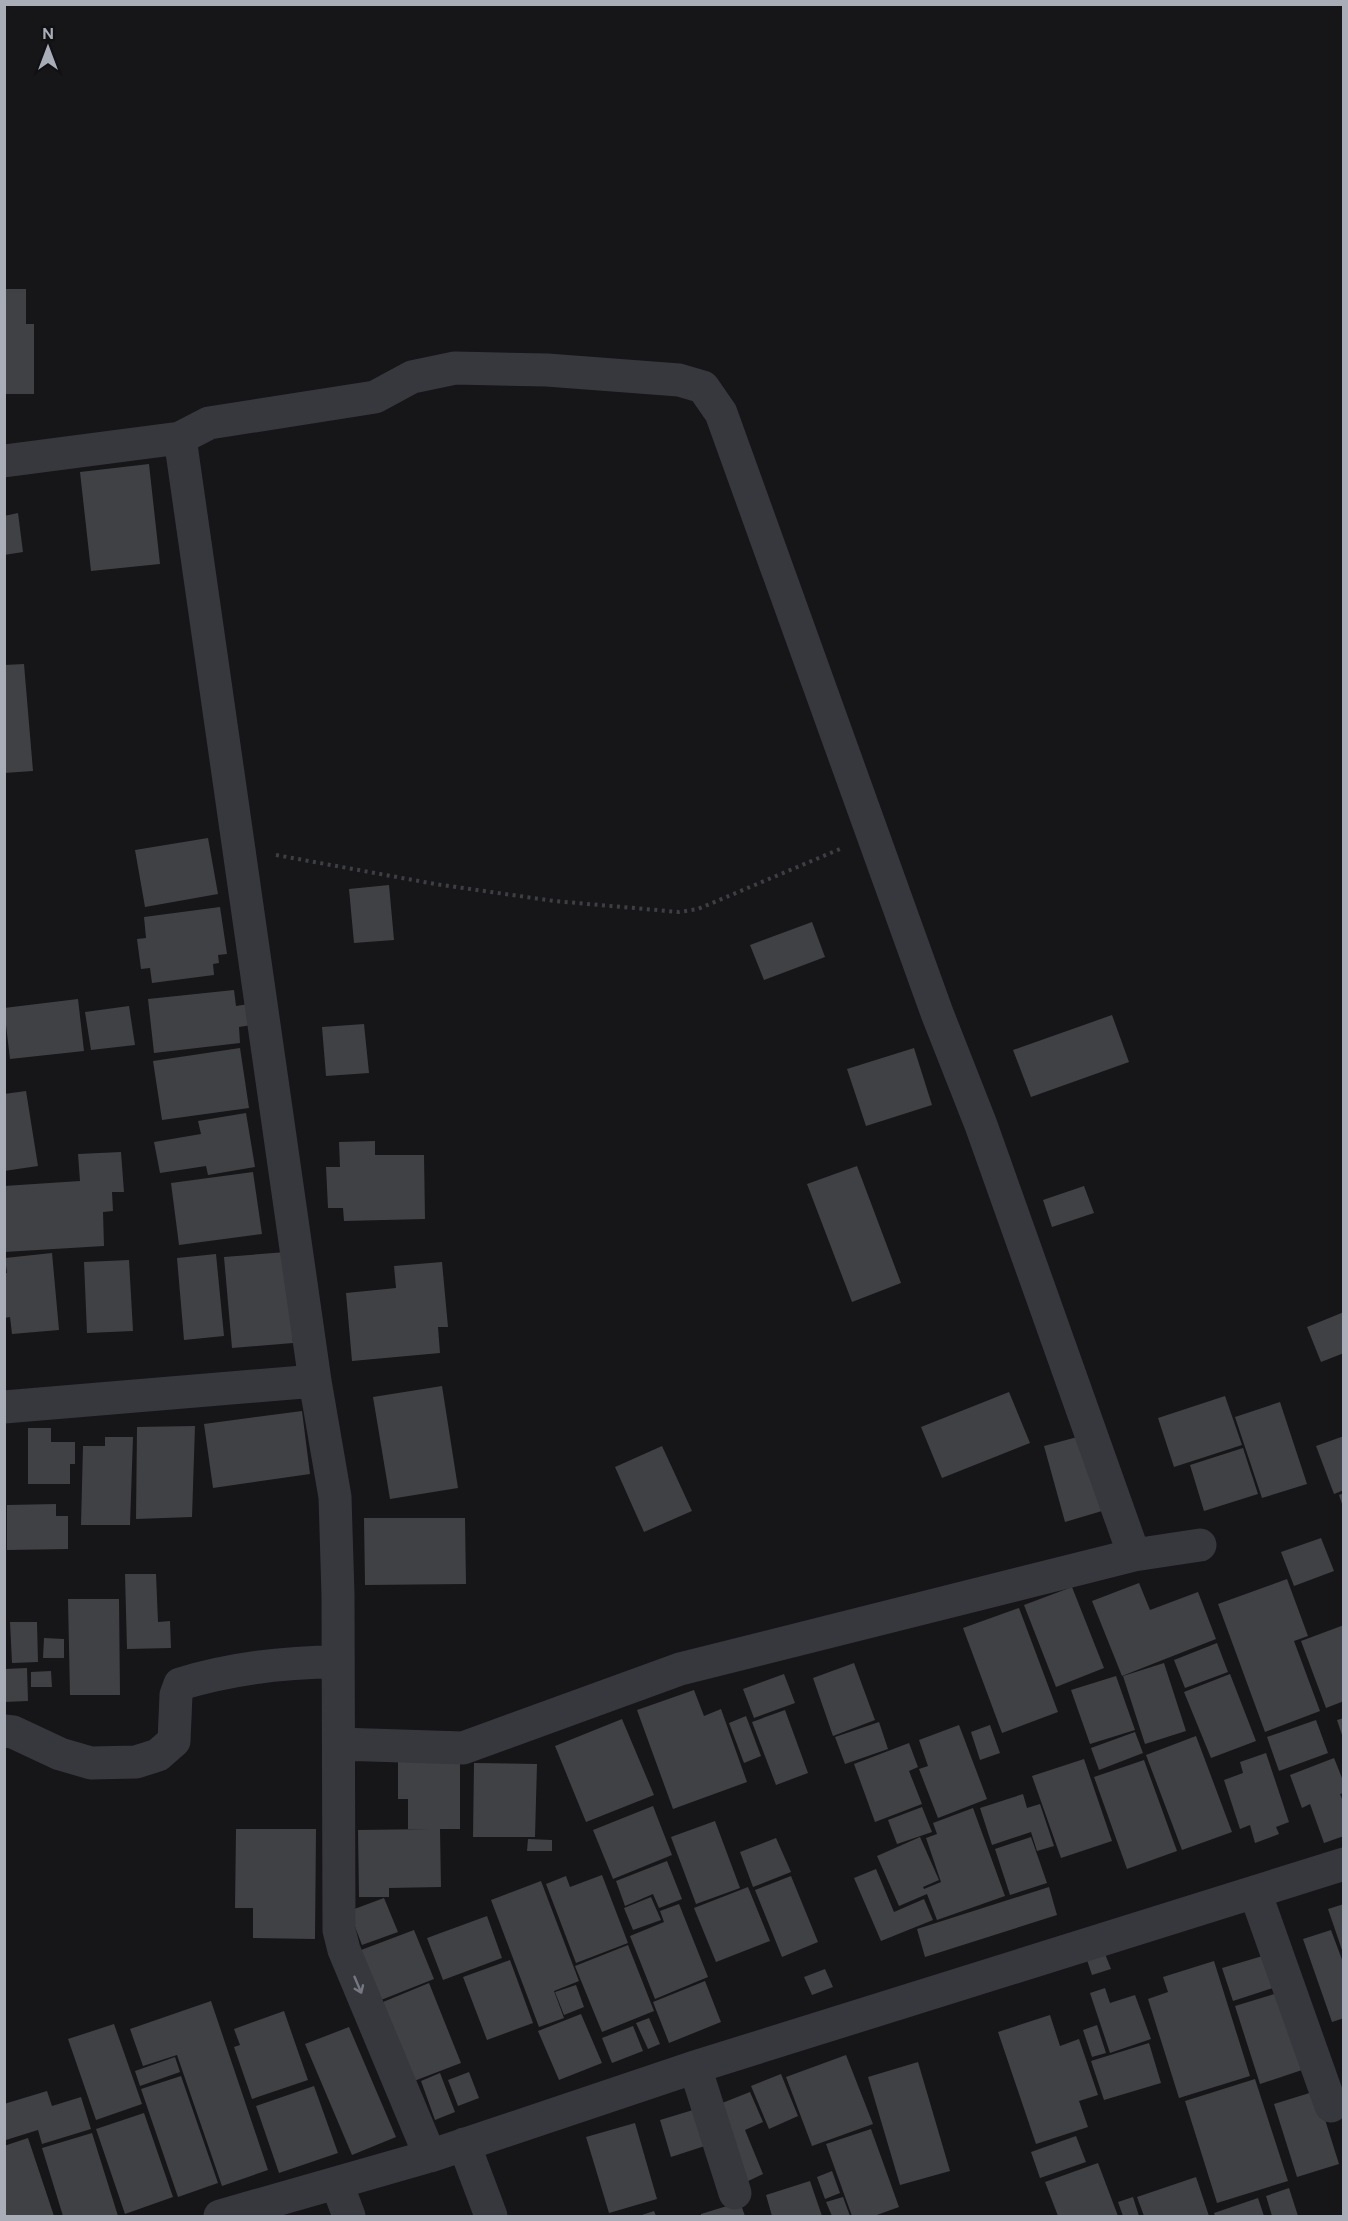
<svg xmlns="http://www.w3.org/2000/svg" width="1348" height="2221" viewBox="0 0 1348 2221" font-family="'DM Sans',sans-serif">
<rect width="100%" height="100%" fill="#161618"/>
<path fill="#404145" d="M4,289H26V324H34V394H4Z
M149,464L160,564L91,571L80,472Z
M18,513L23,552L4,555V516Z
M24,664L33,771L4,773V665Z
M208,838L218,894L145,907L135,850Z
M389,885L394,940L354,943L349,889Z
M220,907L227,954L218,955L219,963L213,964L214,975L152,983L150,968L141,969L137,939L146,938L144,917Z
M812,922L825,957L764,980L750,945Z
M234,990L236,1006L249,1004L252,1025L239,1027L240,1043L154,1053L148,999Z
M78,999L84,1051L10,1059L4,1008Z
M129,1006L135,1045L91,1050L85,1012Z
M1112,1015L1129,1062L1031,1097L1013,1050Z
M364,1024L369,1073L326,1076L322,1027Z
M240,1048L249,1108L162,1120L153,1061Z
M914,1048L932,1105L866,1126L847,1069Z
M26,1091L38,1166L4,1171V1094Z
M246,1113L255,1167L208,1175L206,1166L160,1173L154,1142L201,1134L198,1121Z
M375,1141V1155H424L425,1219L344,1221L343,1208H328L326,1167H340L339,1142Z
M121,1152L124,1192H112L113,1211L103,1212L104,1246L4,1252V1186L80,1181L78,1154Z
M857,1166L901,1283L852,1302L807,1184Z
M253,1172L262,1234L179,1245L171,1183Z
M1084,1186L1094,1213L1052,1227L1043,1200Z
M286,1252L293,1343L232,1348L224,1257Z
M52,1253L59,1330L12,1334L10,1317L4,1318V1273H7L5,1258Z
M216,1254L224,1336L184,1340L177,1258Z
M129,1260L133,1331L87,1333L84,1262Z
M442,1262L448,1327H438L440,1353L352,1361L346,1293L396,1288L394,1266Z
M1344,1312V1353L1321,1362L1307,1327Z
M442,1386L458,1488L390,1499L373,1397Z
M1009,1392L1030,1443L942,1478L921,1427Z
M1225,1396L1242,1445L1174,1467L1158,1418Z
M1280,1402L1307,1484L1262,1498L1235,1417Z
M302,1411L310,1474L213,1488L204,1424Z
M195,1426L192,1517L136,1519L137,1427Z
M28,1428H51V1442H75V1464H70V1484H28Z
M1081,1436L1102,1511L1065,1522L1044,1446Z
M1344,1436V1490L1334,1494L1316,1446Z
M105,1437H133L130,1525H81L83,1446H105Z
M662,1446L692,1511L644,1532L615,1467Z
M1243,1448L1258,1494L1204,1511L1190,1465Z
M1344,1493V1507H1343L1339,1495Z
M56,1504V1516H68V1549L7,1550V1505Z
M364,1518H465L466,1584L365,1585Z
M1321,1538L1334,1571L1294,1586L1281,1552Z
M125,1574H156L158,1622L170,1621L171,1648L127,1649Z
M1287,1579L1308,1636L1294,1641L1320,1711L1265,1732L1218,1604Z
M1139,1583L1150,1610L1198,1592L1216,1639L1122,1676L1092,1601Z
M1072,1587L1104,1668L1056,1687L1024,1605Z
M68,1599H119L120,1695H70Z
M1019,1608L1058,1712L1002,1733L963,1628Z
M10,1622H37L38,1662L12,1663Z
M1344,1625V1701L1326,1708L1301,1641Z
M44,1638L64,1639V1658H43Z
M1217,1643L1228,1672L1185,1688L1174,1660Z
M854,1663L875,1720L833,1736L813,1678Z
M1164,1663L1186,1731L1145,1744L1123,1676Z
M27,1668L28,1701L4,1702V1669Z
M51,1671L52,1687H31V1672Z
M784,1674L795,1703L754,1718L743,1689Z
M1230,1674L1256,1741L1211,1758L1184,1692Z
M1116,1676L1135,1730L1090,1744L1071,1690Z
M694,1690L704,1716L721,1709L747,1782L673,1809L637,1710Z
M785,1710L808,1773L776,1785L752,1722Z
M746,1716L761,1756L744,1763L729,1723Z
M1344,1718V1738H1343L1337,1720Z
M622,1719L654,1795L586,1822L555,1746Z
M1316,1720L1328,1753L1279,1771L1267,1737Z
M879,1722L888,1749L845,1764L835,1737Z
M959,1725L987,1799L938,1818L919,1769L928,1766L919,1740Z
M990,1725L1000,1753L980,1760L971,1732Z
M1135,1732L1143,1753L1099,1770L1091,1748Z
M1196,1736L1232,1832L1182,1850L1146,1755Z
M909,1743L918,1767L909,1771L922,1804L875,1822L854,1764Z
M1266,1753L1289,1822L1276,1827L1279,1834L1255,1843L1250,1825L1240,1829L1224,1780L1243,1773L1240,1762Z
M1334,1758L1344,1783V1793L1340,1794L1344,1804V1836L1324,1843L1310,1804L1302,1808L1290,1775Z
M1084,1759L1112,1841L1061,1858L1032,1776Z
M1144,1760L1177,1851L1127,1869L1094,1777Z
M398,1762H460V1829H440L441,1887L389,1888V1897H359L358,1830L430,1829H408V1799H398Z
M474,1763L537,1764L535,1837H473Z
M1023,1794L1027,1808L1040,1804L1054,1846L1037,1851L1031,1832L992,1845L980,1808Z
M653,1806L672,1855L613,1879L593,1830Z
M922,1807L932,1832L897,1844L888,1820Z
M973,1808L1005,1896L937,1920L927,1894L899,1906L877,1856L920,1837L939,1880L923,1887L924,1889L941,1882L926,1838L937,1834L933,1823Z
M715,1821L740,1888L696,1904L671,1837Z
M236,1829H316L315,1939L253,1938V1908H235Z
M1031,1837L1047,1883L1010,1895L995,1849Z
M776,1838L791,1872L753,1887L740,1852Z
M528,1839L552,1840V1851H527Z
M667,1861L682,1899L659,1908L653,1894L625,1906L616,1881Z
M876,1869L894,1912L924,1899L933,1920L881,1941L854,1878Z
M602,1875L628,1943L576,1963L546,1884L566,1876L570,1887Z
M791,1876L818,1942L782,1957L755,1890Z
M541,1881L579,1981L554,1991L564,2018L539,2027L491,1900Z
M748,1887L770,1941L716,1962L694,1908Z
M1049,1887L1057,1915L925,1957L917,1929Z
M651,1897L661,1920L633,1930L624,1908Z
M384,1898L398,1932L362,1945L349,1911Z
M679,1904L708,1977L655,1999L630,1936L664,1922L660,1911Z
M1344,1904V1953H1343L1328,1909Z
M487,1916L502,1958L443,1980L427,1938Z
M414,1930L434,1979L381,2000L361,1950Z
M1331,1930L1344,1965V2018L1332,2022L1303,1939Z
M628,1945L654,2011L602,2032L575,1966Z
M1105,1954L1111,1969L1092,1975L1087,1960Z
M1266,1955L1276,1987L1233,2001L1222,1968Z
M510,1960L533,2023L487,2040L463,1977Z
M1214,1961L1250,2076L1179,2098L1148,1999L1168,1992L1163,1977Z
M825,1969L833,1987L812,1995L804,1977Z
M705,1981L721,2022L669,2043L653,2002Z
M429,1983L461,2063L414,2081L383,2002Z
M576,1985L584,2007L564,2015L555,1992Z
M1105,1988L1110,2003L1135,1995L1151,2039L1110,2053L1090,1993Z
M1281,1992L1305,2069L1260,2084L1235,2006Z
M211,2001L268,2170L222,2186L177,2055L143,2066L130,2029Z
M284,2011L308,2080L252,2099L234,2047L240,2045L234,2029Z
M581,2014L602,2063L559,2080L538,2031Z
M1050,2015L1060,2046L1079,2039L1098,2095L1079,2101L1088,2127L1036,2144L998,2032Z
M649,2018L660,2044L648,2049L636,2023Z
M114,2024L142,2104L96,2120L68,2039Z
M1097,2025L1106,2053L1092,2057L1083,2030Z
M633,2026L643,2051L612,2063L602,2038Z
M349,2027L396,2137L352,2155L305,2044Z
M1149,2043L1161,2083L1104,2100L1091,2061Z
M846,2055L873,2124L812,2146L786,2077Z
M175,2057L180,2072L140,2086L135,2071Z
M918,2062L950,2171L900,2185L868,2077Z
M469,2072L479,2098L458,2106L448,2080Z
M440,2073L455,2112L435,2120L421,2081Z
M781,2074L798,2116L769,2129L751,2086Z
M181,2076L218,2183L178,2197L141,2089Z
M1255,2079L1288,2181L1217,2203L1185,2101Z
M314,2086L338,2153L279,2173L256,2106Z
M47,2091L52,2106L81,2097L91,2129L42,2144L38,2130L6,2140L4,2104Z
M1316,2091L1339,2164L1297,2177L1274,2104Z
M750,2092L763,2122L745,2130L763,2174L744,2183L712,2107Z
M703,2107L714,2143L671,2157L660,2120Z
M144,2113L173,2197L125,2214L96,2129Z
M635,2123L657,2199L609,2213L586,2137Z
M871,2129L899,2207L874,2216H852L826,2144Z
M92,2133L118,2216H63L42,2148Z
M1076,2136L1086,2162L1040,2178L1031,2152Z
M28,2138L54,2216H4V2146Z
M1098,2163L1118,2216H1058L1045,2182Z
M832,2171L840,2193L825,2199L817,2177Z
M1196,2177L1209,2216H1144L1137,2197Z
M810,2181L822,2216H772L766,2195Z
M1289,2188L1298,2216H1272L1266,2196Z
M843,2197L850,2216H832L826,2202Z
M1133,2197L1139,2216H1123L1118,2202Z
M1258,2198L1264,2216H1215L1214,2213Z
M740,2202L745,2216H701V2214Z
M654,2211L656,2216H639Z"/>
<g fill="none" stroke-linecap="round" stroke-linejoin="round">
<path stroke="#3d3f44" stroke-width="4" stroke-dasharray="3 4.5" stroke-linecap="butt" d="M276,855L435,884L554,901L679,912L698,909L840,849"/>
<path stroke="#37383d" stroke-width="33" d="M180,438L315,1381L335,1497L338,1595L339,1930L344,1950L430,2156
M4,461L180,438L209,423L375,397L412,377L455,368L547,370L679,380L703,387L721,413L937,1013L981,1125L1134,1555
M4,1407L315,1381
M4,1731L13,1732L60,1754L91,1763L136,1762L158,1755L174,1741L176,1695L180,1684C233,1668 283,1662 338,1662
M339,1744L463,1748L680,1669L1134,1555L1200,1545
M1255,1892L1331,2106
M695,2067L735,2193
M464,2144L491,2216
M337,2184L349,2216
M220,2216L430,2156L695,2067L1344,1864"/>
</g>
<defs><path id="oneway-shaft" d="M-6 0H5M1.5-3L5.5 0L1.5 3" fill="none" stroke-width="1.6" stroke-linecap="round" stroke-linejoin="round" transform="scale(1.5)"/></defs>
<use stroke="#757881" href="#oneway-shaft" transform="translate(358 1985) rotate(67)"/>
<rect width="1348" height="2221" fill="none" stroke="#a8adb8" stroke-width="12"/>
<g transform="translate(48 48)" stroke="#111113" stroke-width="4.5" paint-order="stroke">
<path d="M0-4.5L10 22L0 15L-10 22Z" fill="#a8adb8"/>
<text y="-9" font-size="16" font-weight="bold" text-anchor="middle" fill="#a8adb8">N</text>
</g>
</svg>
